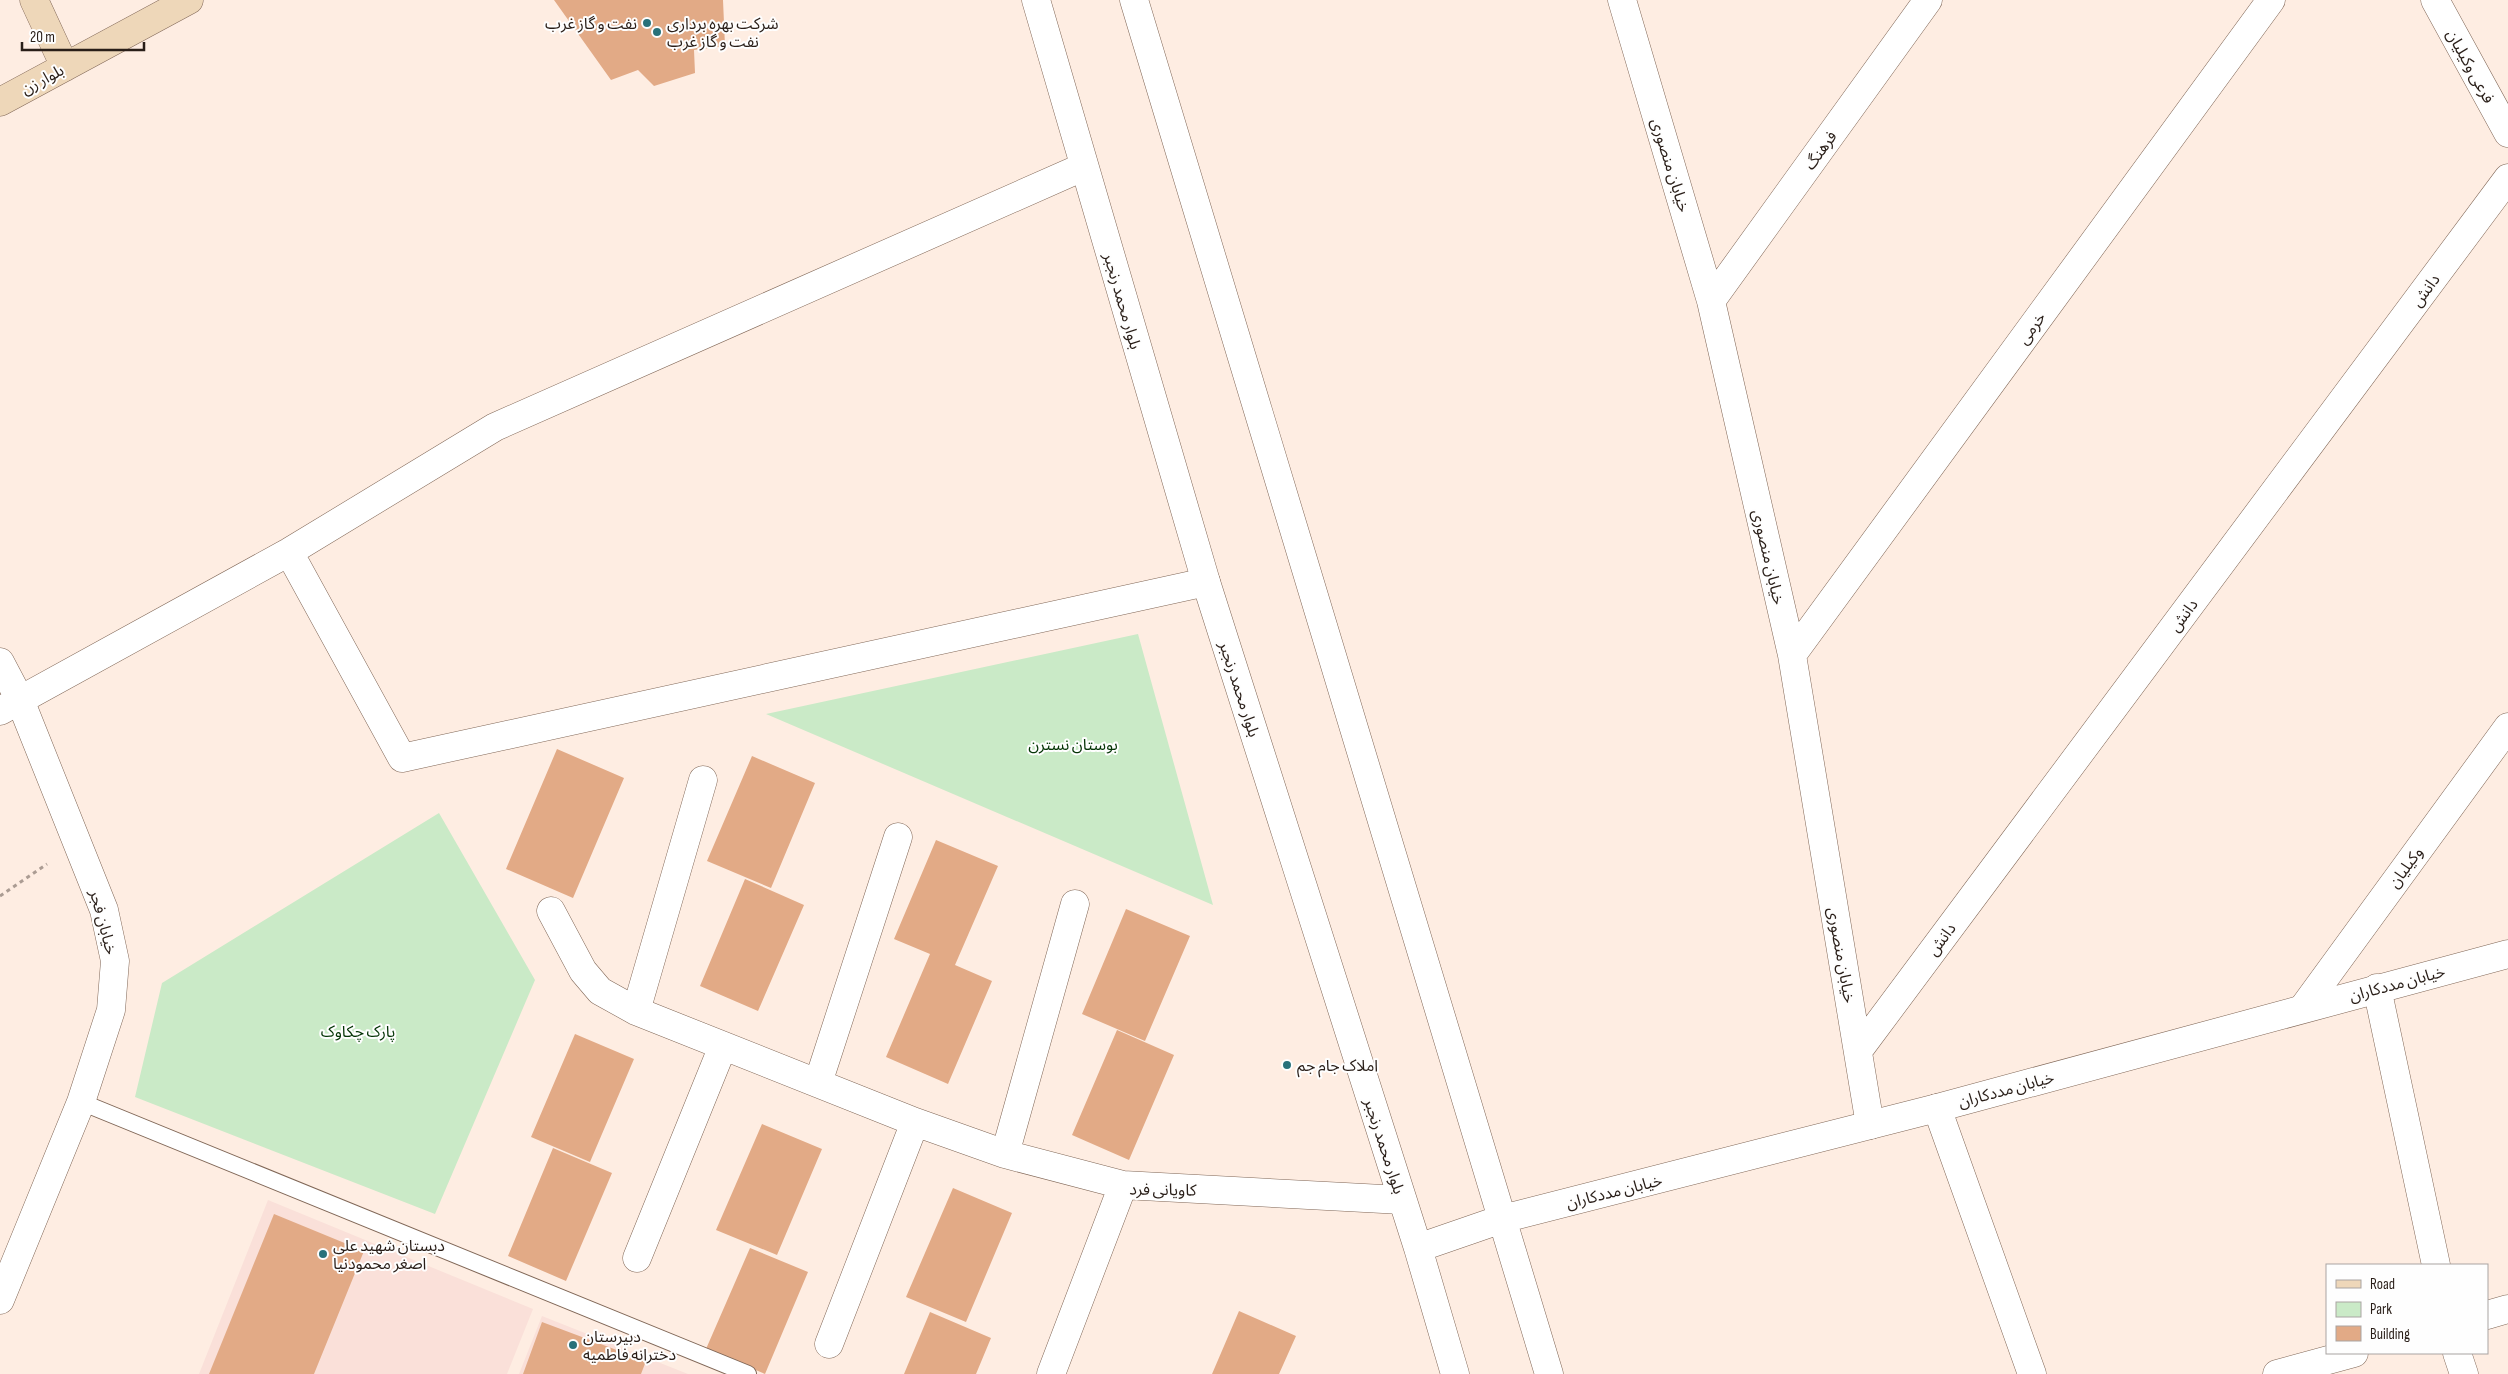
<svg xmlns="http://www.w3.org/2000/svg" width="2508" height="1374" viewBox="0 0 2508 1374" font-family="'Sofia Sans Condensed','Noto Sans Arabic',sans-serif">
<rect width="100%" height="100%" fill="#feede2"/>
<path fill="#fae0d9" d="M268,1200L533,1309L507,1374H199Z
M542,1316L688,1374H519Z"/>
<path fill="#caeac7" d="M1138,634L1213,905L766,714Z
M439,813L535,980L435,1214L135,1097L162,983Z"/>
<path fill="#e2aa86" d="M554,0H723L725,46L694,50L695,73L654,86L638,70L611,80Z
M557,749L624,778L573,898L506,869Z
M752,756L815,783L771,888L707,861Z
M936,840L998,866L955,965L992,981L948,1084L886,1057L930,954L894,939Z
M745,879L804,905L758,1011L700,986Z
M1126,909L1190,936L1145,1041L1082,1014Z
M1117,1030L1174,1055L1129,1160L1072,1135Z
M575,1034L634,1059L590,1162L531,1137Z
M762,1124L822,1149L777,1255L716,1230Z
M553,1148L612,1173L566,1281L508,1256Z
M953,1188L1012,1213L966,1322L906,1297Z
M274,1214L364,1251L314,1374H209Z
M750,1248L808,1272L765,1374L706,1349Z
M1239,1311L1296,1336L1279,1374H1212Z
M930,1312L991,1338L976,1374H904Z
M542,1322L646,1361L641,1374H523Z"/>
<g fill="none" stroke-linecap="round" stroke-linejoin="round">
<defs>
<path id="service" d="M81,1102L748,1374"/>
<path id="minor" d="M1622,0L1711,301L1792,655L1870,1125
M2435,0L2508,133
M1711,301L1928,0
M289,552L402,758L1206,582
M1792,655L2271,0
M0,711L289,552L495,427L1083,167
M551,911L583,971L600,991L636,1011L915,1122L1005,1154L1123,1185L1402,1200
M2377,988L2436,1265
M2303,1008L2508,727
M636,1011L703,780
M1858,1051L2508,178
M818,1083L898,837
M1937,1108L2032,1374
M1005,1154L1075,904
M637,1258L723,1046
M2487,1315L2508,1309
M829,1344L915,1122
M2457,1353L2464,1374
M1051,1374L1123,1185
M2277,1374L2354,1353"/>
<path id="tertiary" d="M1036,0L1206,582L1418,1248L1455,1374
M1134,0L1549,1374
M0,662L20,700L104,910L115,961L111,1010L81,1102L0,1300
M1418,1248L1502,1219L1937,1108L2508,954"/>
<path id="secondary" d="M34,0L65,67
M0,102L189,0"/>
</defs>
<use href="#service" stroke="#806757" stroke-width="18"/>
<use href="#minor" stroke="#806757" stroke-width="29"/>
<use href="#tertiary" stroke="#806757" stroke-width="29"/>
<use href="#secondary" stroke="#806757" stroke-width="29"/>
<path stroke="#ab9c93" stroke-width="3" stroke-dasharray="4 4" stroke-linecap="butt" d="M0,896L47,864"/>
<use href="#service" stroke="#fff" stroke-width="16"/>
<use href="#minor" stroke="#fff" stroke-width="28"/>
<use href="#tertiary" stroke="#fff" stroke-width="28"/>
<use href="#secondary" stroke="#eed7b9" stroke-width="28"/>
</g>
<g fill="#28717a" stroke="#fefefe" stroke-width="2">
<circle cx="647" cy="23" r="5"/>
<circle cx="657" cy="32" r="5"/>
<circle cx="1287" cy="1065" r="5"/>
<circle cx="323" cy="1254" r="5"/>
<circle cx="573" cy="1345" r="5"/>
</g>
<g text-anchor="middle" stroke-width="4" stroke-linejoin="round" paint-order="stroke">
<g font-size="16" fill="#291e18" stroke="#fefefe" text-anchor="start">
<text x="637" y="29" text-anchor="end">نفت و گاز غرب</text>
<text x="667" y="29">شرکت بهره برداری<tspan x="667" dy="18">نفت و گاز غرب</tspan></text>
<text x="1297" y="1071">املاک جام جم</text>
<text x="333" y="1251">دبستان شهید علی<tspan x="333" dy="18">اصغر محمودنیا</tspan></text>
<text x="583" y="1342">دبیرستان<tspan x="583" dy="18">دخترانه فاطمیه</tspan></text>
</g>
<g font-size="16" fill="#291e18" stroke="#fefefe">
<text transform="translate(2471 66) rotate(61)" y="6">فرعی وکیلیان</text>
<text transform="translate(42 79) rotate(-28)" y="6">بلوار زن</text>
<text transform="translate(1820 150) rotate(-54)" y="6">فرهنگ</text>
<text transform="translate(1671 165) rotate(73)" y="6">خیابان منصوری</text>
<text transform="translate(2425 290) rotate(-53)" y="6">دانش</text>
<text transform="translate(1123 301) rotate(74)" y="6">بلوار محمد رنجبر</text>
<text transform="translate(2031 328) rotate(-54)" y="6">خرمی</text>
<text transform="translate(1769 557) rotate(77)" y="6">خیابان منصوری</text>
<text transform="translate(2183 615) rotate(-53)" y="6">دانش</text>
<text transform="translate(1240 689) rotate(72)" y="6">بلوار محمد رنجبر</text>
<text transform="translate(2405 867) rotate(-54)" y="6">وکیلیان</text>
<text transform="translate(104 922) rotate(75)" y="6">خیابان فجر</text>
<text transform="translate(1941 939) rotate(-53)" y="6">دانش</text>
<text transform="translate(1842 955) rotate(80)" y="6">خیابان منصوری</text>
<text transform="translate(2397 983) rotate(-15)" y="6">خیابان مددکاران</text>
<text transform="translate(2006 1089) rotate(-15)" y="6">خیابان مددکاران</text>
<text transform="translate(1385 1146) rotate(72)" y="6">بلوار محمد رنجبر</text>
<text transform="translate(1163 1189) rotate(1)" y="6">کاویانی فرد</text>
<text transform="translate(1614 1191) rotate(-14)" y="6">خیابان مددکاران</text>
</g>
<g font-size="16" fill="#043405" stroke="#fefefe">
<text x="1073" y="750">بوستان نسترن</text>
<text x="358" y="1037">پارک چکاوک</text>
</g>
</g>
<rect x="2326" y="1264" width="162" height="90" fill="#fefefe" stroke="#a9a4a2"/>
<rect x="2336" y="1280" width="25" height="8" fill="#eed7b9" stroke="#a9a4a2"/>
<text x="2370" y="1289" font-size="15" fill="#291e18">Road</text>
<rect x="2336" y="1302" width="25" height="15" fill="#caeac7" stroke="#a9a4a2"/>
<text x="2370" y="1314" font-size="15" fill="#291e18">Park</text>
<rect x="2336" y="1326" width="25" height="15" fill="#e2aa86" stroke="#a9a4a2"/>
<text x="2370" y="1339" font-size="15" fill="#291e18">Building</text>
<path d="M22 42v8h122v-8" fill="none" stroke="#291e18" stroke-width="2.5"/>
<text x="30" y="42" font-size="15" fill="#291e18" stroke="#fefefe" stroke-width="4" paint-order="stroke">20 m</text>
</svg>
